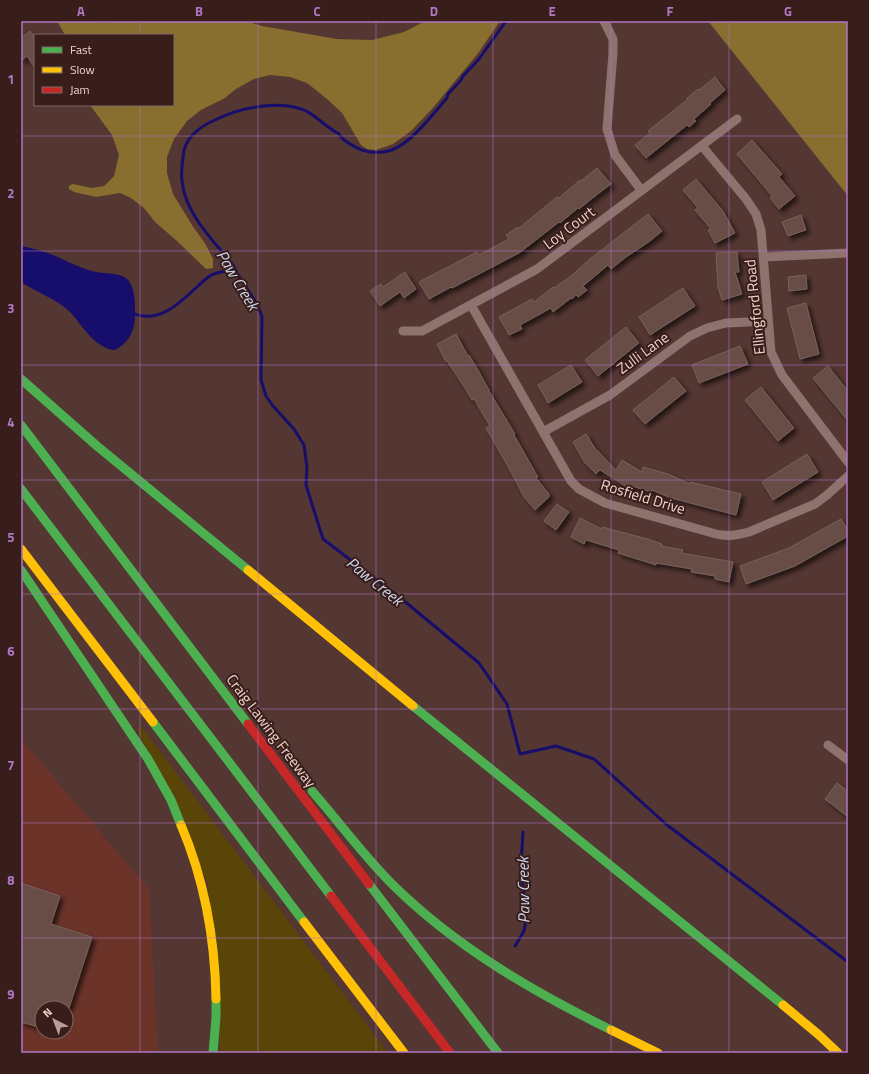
<svg xmlns="http://www.w3.org/2000/svg" width="869" height="1074" viewBox="0 0 869 1074" font-family="'Titillium Web',sans-serif">
<defs>
<filter id="shadow"><feDropShadow dx="3.5" dy="3.5" stdDeviation="2" flood-color="#0009"/></filter>
</defs>
<rect width="100%" height="100%" fill="#543632"/>
<path fill="#6c3329" fill-rule="evenodd" d="M21,739L149,889L158,1053H21ZM42,1008H66V1032H42Z"/>
<path fill="#5a4508" d="M141,726L388,1053H220L208,884L137,729Z"/>
<path fill="#886e2f" d="M57,21H96L104,23L110,21H246L262,26L337,39L372,40L404,32L425,21H500L479,52L432,109L411,131L393,144L376,150L367,149L361,145L342,113L327,99L307,83L290,77L270,75L254,79L236,89L225,98L201,110L187,121L174,139L167,157V173L173,194L192,225L206,245L213,259V268L206,269L177,241L155,222L144,208L131,198L120,193L96,197L74,192L69,189V186L73,184L92,188L104,186L114,176L119,155L112,135L90,105H173V35H65Z
M708,21H848V196Z"/>
<path fill="#170d6b" d="M21,246C29,248 37,249 45,252C62,258 78,268 96,272C105,274 121,272 128,280C136,289 135,307 135,318C134,333 128,343 115,350C94,348 84,327 71,313C57,299 38,293 21,282Z"/>
<g fill="none" stroke-linecap="round" stroke-linejoin="round">
<path stroke="#170d6b" stroke-width="3" d="M506,21L479,59L463,76L461,80L448,94L447,98C432,115 407,150 383,152C367,154 357,149 344,140C342,138 340,135 338,133C336,132 334,132 333,130C324,125 317,117 308,112C283,98 239,108 215,120C199,127 184,139 183,157C182,165 181,174 182,181C185,214 214,241 233,265C241,284 256,296 262,317L261,380L266,396L273,406L294,429L304,445L307,468L306,485L323,539L403,600L479,663L507,704L520,754L556,746L594,759L667,825L848,962
M132,313C159,325 181,302 199,285C204,281 208,276 214,274C221,271 228,271 235,271
M515,946L524,931L526,919L521,865L523,832"/>
</g>
<path fill="#684e46" stroke="#786058" filter="url(#shadow)" d="M30,31L35,38V68L27,56L21,61V38Z
M715,77L725,90L710,103L711,104L694,119L696,121L689,127L687,125L646,158L635,145L650,133L648,131L688,99L687,98L698,89L699,90Z
M752,140L782,174L779,177L795,196L779,209L770,198L772,196L737,154Z
M597,168L611,184L599,193L579,209L578,208L560,223L559,222L519,253L452,288L451,287L429,299L419,282L477,252L479,255L509,239L506,235L518,227L519,228L557,197L559,198L580,180L581,181Z
M696,179L723,211L735,233L715,243L708,230L711,229L695,210L698,208L683,190Z
M648,214L662,231L650,241L626,257L611,269L608,265L583,286L587,290L578,297L576,295L572,299L571,298L553,312L551,308L520,325L522,329L509,335L499,317L532,299L534,302L553,287L554,288L570,277L590,259Z
M801,215L806,230L788,236L782,222Z
M737,252L739,272H735L742,294L722,300L718,287L716,253Z
M405,272L416,289L404,298L400,292L380,306L370,291L381,284L383,287Z
M806,275L807,289L789,291L788,277Z
M683,288L695,306L650,335L639,317Z
M806,303L819,354L800,359L787,308Z
M626,327L639,343L598,376L585,360Z
M456,334L468,356L469,355L478,370L489,390V391L515,434L514,435L538,477L536,478L549,494V497L535,510L524,497L510,470L486,428L490,426L474,399L472,400L465,388L447,361L446,362L437,344Z
M740,346L748,364L699,383L692,365Z
M571,365L582,382L548,403L538,385Z
M828,366L848,391V421L813,378Z
M674,377L686,391L645,424L633,410Z
M761,387L794,428L778,441L745,400Z
M586,434L595,448L616,470L622,460L642,472L643,467L668,474L690,484V482L741,494L736,515L671,498L652,490L651,492L632,486L630,489L600,470L596,474L585,463L573,442Z
M807,454L818,472L773,500L762,482Z
M557,504L569,512L556,530L544,521Z
M580,518L602,529V527L648,539L662,544V546L683,550L682,553L733,562L729,582L715,579V576L691,572L692,569L656,563V565L618,553L619,550L586,540L584,544L571,537Z
M841,519L848,530V536L795,566L746,584L740,566L789,548Z
M837,783L848,791V817L825,799Z
M21,883L60,896L51,924L92,937L69,1008H42V1028L21,1022Z"/>
<g fill="none" stroke-linecap="round" stroke-linejoin="round">
<path stroke="#8d726e" stroke-width="9" d="M604,21L613,39V53L607,129L615,155L641,190
M702,146L746,199L756,214L761,230L771,352L782,375L848,462
M764,257L848,253
M471,305L571,481L579,489L605,503L716,534C728,537 738,535 749,532L815,504L827,495L848,476
M403,331H422L537,269L737,119
M543,432L610,395L690,336L707,328L726,323L768,321
M828,745L848,760"/>
<path stroke="#4caf50" stroke-width="9" d="M21,379L97,446L248,570
M21,425L248,724
M21,489L331,896
M21,570L148,759L171,800L181,825
M413,706L783,1005
M153,722L304,922
M312,791C340,823 363,855 393,885C456,947 532,991 611,1030
M369,884L498,1053
M213,1053L216,1017V999"/>
<path stroke="#ffc107" stroke-width="9" d="M21,549L153,722
M248,570L413,706
M181,825C204,879 215,940 216,999
M304,922L404,1053
M783,1005L819,1035L838,1053
M611,1030L658,1053"/>
<path stroke="#c62828" stroke-width="9" d="M248,724L369,884
M331,896L450,1053"/>
</g>
<path fill="none" stroke="#b176c4" stroke-width="1" stroke-opacity="0.55" d="M140,21V35M258,21V1053M376,21V1053M493,21V1053M611,21V1053M729,21V1053M140,105V1053M21,136H848M21,251H848M21,365H848M21,480H848M21,594H848M21,709H848M21,823H848M21,938H848"/>
<g text-anchor="middle" stroke-width="4" stroke-linejoin="round" paint-order="stroke">
<g font-size="15" fill="#f3d1ca" stroke="#371e1a">
<text transform="translate(569 228) rotate(-37)" y="5">Loy Court</text>
<text transform="translate(755 307) rotate(-96)" y="5">Ellingford Road</text>
<text transform="translate(643 353) rotate(-36)" y="5">Zulli Lane</text>
<text transform="translate(643 497) rotate(17)" y="5">Rosfield Drive</text>
<text transform="translate(271 731) rotate(53)" y="5">Craig Lawing Freeway</text>
</g>
<g font-size="16" font-style="italic" fill="#cdd6f0" stroke="#371e1a">
<text transform="translate(238 280) rotate(59)" y="6">Paw Creek</text>
<text transform="translate(375 581) rotate(39)" y="6">Paw Creek</text>
<text transform="translate(523 890) rotate(-91)" y="6">Paw Creek</text>
</g>
</g>
<rect width="869" height="1074" fill="none" stroke="#371e1a" stroke-width="44"/>
<rect x="34" y="34" width="140" height="72" fill="#371e1a" stroke="#826660"/>
<rect x="42" y="47" width="20" height="6" fill="#4caf50" stroke="#826660"/>
<text x="70" y="54" font-size="12" fill="#f3d1ca">Fast</text>
<rect x="42" y="67" width="20" height="6" fill="#ffc107" stroke="#826660"/>
<text x="70" y="74" font-size="12" fill="#f3d1ca">Slow</text>
<rect x="42" y="87" width="20" height="6" fill="#c62828" stroke="#826660"/>
<text x="70" y="94" font-size="12" fill="#f3d1ca">Jam</text>
<g transform="translate(54 1020) rotate(318)"><circle r="19" fill="#371e1a" stroke="#826660"/>
<path d="M0-3L7 15L0 10L-7 15Z" fill="#bb9b95"/>
<text y="-6" font-size="11" font-weight="bold" text-anchor="middle" fill="#f3d1ca">N</text>
</g>
<rect x="22" y="22" width="825" height="1030" fill="none" stroke="#b176c4" stroke-width="1.5"/>
<g font-size="13" text-anchor="middle" font-weight="bold" fill="#b176c4">
<text x="81" y="16">A</text>
<text x="199" y="16">B</text>
<text x="317" y="16">C</text>
<text x="434" y="16">D</text>
<text x="552" y="16">E</text>
<text x="670" y="16">F</text>
<text x="788" y="16">G</text>
<text x="11" y="84">1</text>
<text x="11" y="198">2</text>
<text x="11" y="313">3</text>
<text x="11" y="427">4</text>
<text x="11" y="542">5</text>
<text x="11" y="656">6</text>
<text x="11" y="770">7</text>
<text x="11" y="885">8</text>
<text x="11" y="999">9</text>
</g>
</svg>
